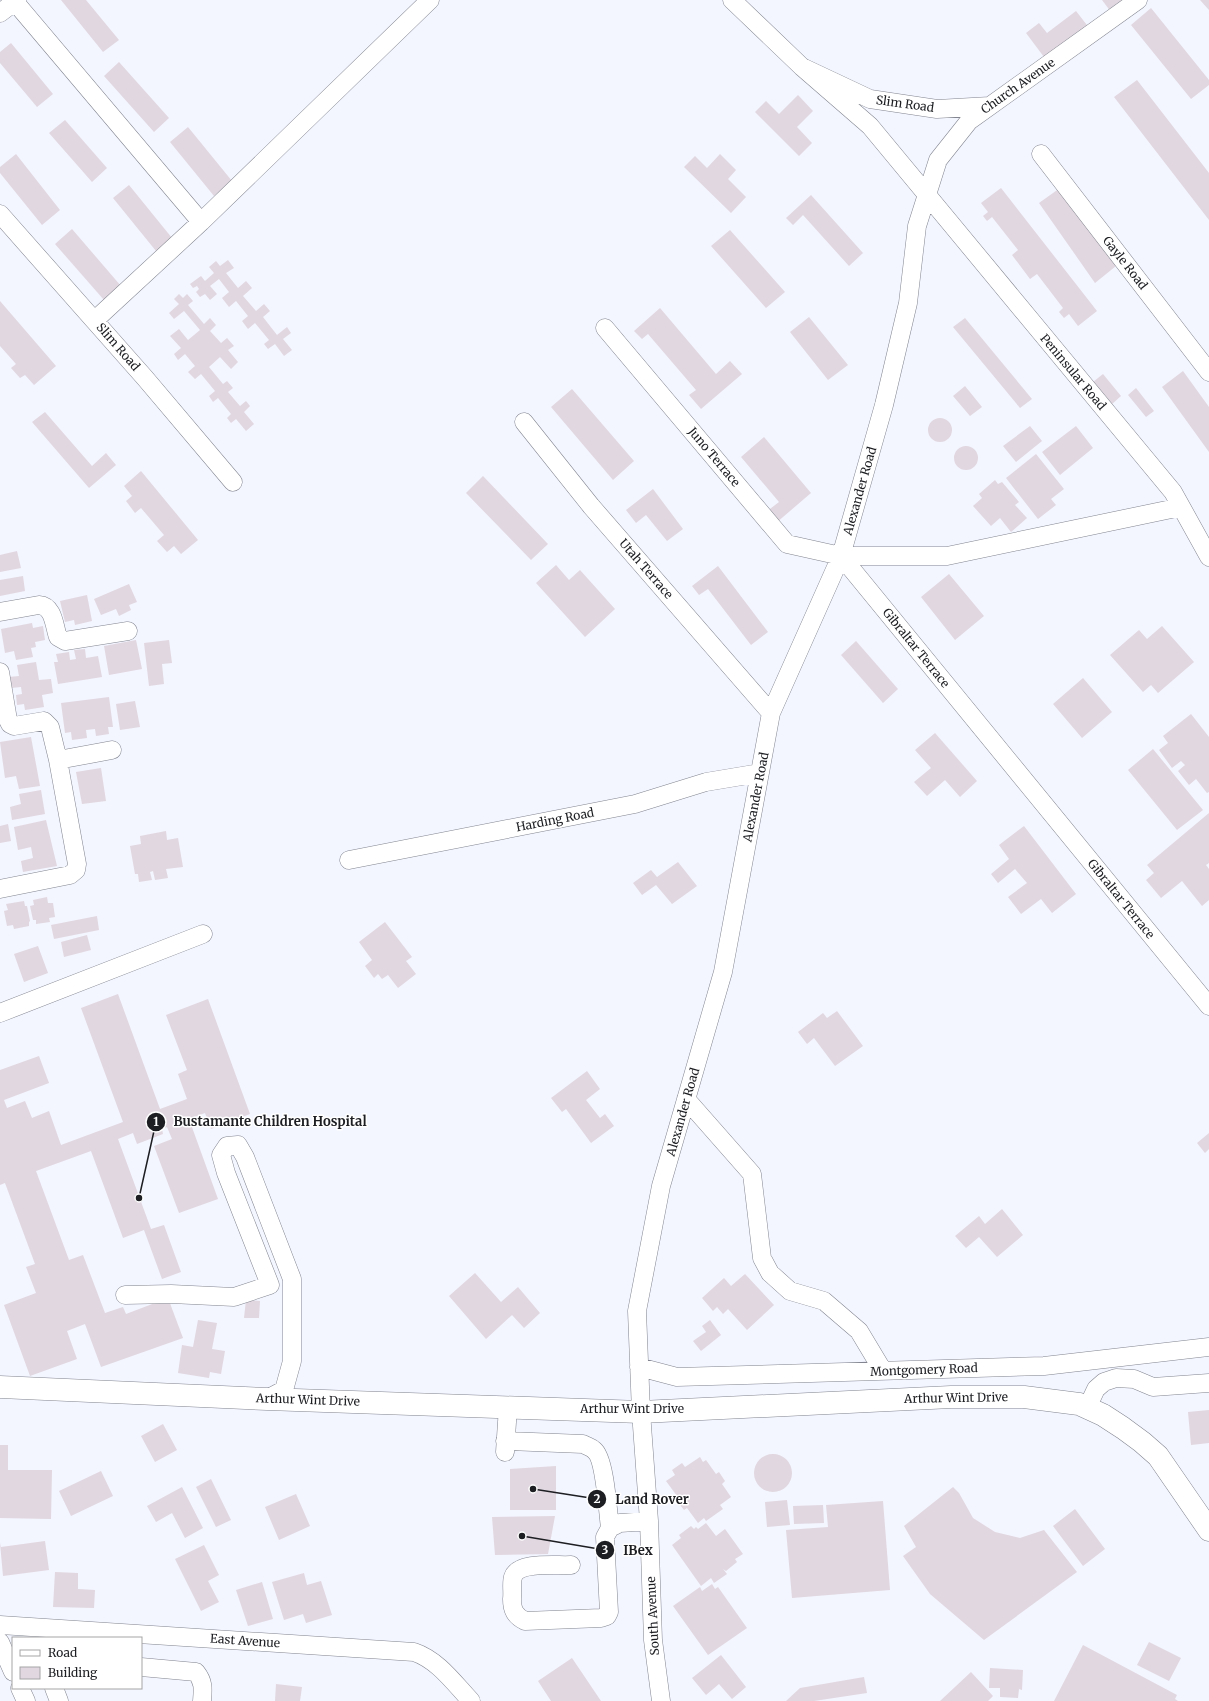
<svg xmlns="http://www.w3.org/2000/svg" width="1209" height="1701" viewBox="0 0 1209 1701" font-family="Merriweather,serif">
<rect width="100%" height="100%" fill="#f3f5ff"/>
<path fill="#e1d7e0" d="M61,0H86L119,40L103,52Z
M1102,0H1127L1111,12Z
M1200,0H1209V10Z
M1151,8L1209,80V85L1191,99L1131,25Z
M1076,11L1090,29L1047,61L1026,33L1039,23L1047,33Z
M11,43L53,94L37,107L0,63V52Z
M119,62L169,118L154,132L104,76Z
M1137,80L1209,173V220L1114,97Z
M798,95L813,111L797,127L812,143L799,156L755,112L766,101L779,114Z
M65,120L107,168L92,182L49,133Z
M188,127L232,181L214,196L170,142Z
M16,154L60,210L42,225L0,173V167Z
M720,154L736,170L728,179L746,197L731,213L684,167L695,156L707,168Z
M129,185L172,238L156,251L113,198Z
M1001,188L1097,311L1078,326L1069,314L1064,318L1059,312L1063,308L1037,274L1030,279L1012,255L1018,250L992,217L987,221L983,216L988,212L981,203Z
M1060,188L1116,266L1095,283L1039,203Z
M811,195L863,253L849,266L803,215L793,225L786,218Z
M72,229L121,286L104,300L55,244Z
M730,230L785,292L766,308L711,246Z
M228,260L234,268L226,273L238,288L246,281L252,288L243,296L256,311L264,304L270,311L263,317L277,335L287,327L291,333L283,339L292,350L284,356L275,344L268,349L264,344L269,340L255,323L248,329L242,321L248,316L236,301L229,307L222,298L229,292L219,279L210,286L217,294L210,300L205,294L200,297L196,292L199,289L197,286L193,288L190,284L201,276L205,281L214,273L209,267L216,261L220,266Z
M179,294L183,298L187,294L193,301L188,305L204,324L210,318L216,325L210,331L221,343L227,338L234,346L228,350L238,362L231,369L220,357L209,367L223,384L227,381L233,388L228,392L240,406L246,401L250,406L244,412L254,424L246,431L236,419L231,423L227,418L231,414L218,398L213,402L209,396L215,391L201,374L195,379L188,372L195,366L185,354L178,360L174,354L181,348L170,336L179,329L188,340L200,330L184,311L174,319L169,313L179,304L174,299Z
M0,301L56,366L34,385L25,375L20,378L11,368L16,364L0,346Z
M660,308L716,374L730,361L742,374L701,409L689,395L696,390L648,334L642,339L634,331Z
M809,317L848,365L828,380L790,332Z
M965,318L1032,399L1020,408L953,327Z
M1183,371L1209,407V452L1162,387Z
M1103,374L1121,396L1111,405L1093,382Z
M965,386L982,407L970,416L953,396Z
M1136,388L1154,411L1146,417L1128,395Z
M572,389L634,461L613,480L551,407Z
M45,412L92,466L106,453L116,465L89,488L32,422Z
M928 430a12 12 0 1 1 24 0a12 12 0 1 1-24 0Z
M1030,426L1042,441L1016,462L1003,446Z
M1076,426L1093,448L1060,475L1042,452Z
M764,437L811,493L776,523L766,512L779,502L741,457Z
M954 458a12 12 0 1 1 24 0a12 12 0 1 1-24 0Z
M1036,454L1064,489L1051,499L1056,505L1038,519L1006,478Z
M141,471L198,540L181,554L174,546L167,552L157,541L164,535L141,508L135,513L126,501L132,496L124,486Z
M483,476L548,544L531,560L466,493Z
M995,480L998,484L1002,482L1019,502L1015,505L1027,518L1011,532L1000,518L991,526L973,506L982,498L979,494Z
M653,489L683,529L667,541L646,515L636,523L626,510Z
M17,551L21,568L0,572V555Z
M556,565L569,580L580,570L615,609L585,637L536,583Z
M718,566L768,632L751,645L708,589L699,595L692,586Z
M949,574L984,616L955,640L921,597Z
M23,576L25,591L0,596V580Z
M129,584L137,602L129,605L131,610L119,616L116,609L101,615L94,599Z
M87,595L92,621L75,625L74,620L65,622L60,601Z
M32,623L33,628L43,626L45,640L35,642L36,647L31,648L33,657L16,660L14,651L5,653L1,629Z
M1162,626L1194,662L1158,693L1151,685L1143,692L1110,655L1139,630L1147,639Z
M136,640L142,669L109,675L104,646Z
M169,640L172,663L162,664L164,684L149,686L144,643Z
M856,641L898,689L883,703L841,655Z
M85,649L86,658L98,656L102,677L58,684L54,662H58L56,654L69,652L70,660L76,659L74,650Z
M36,662L39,680L51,679L53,693L42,695L44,707L25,710L24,704L17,705L16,695L22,694L21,687L11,688L9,677L19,676L17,665Z
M1083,678L1112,712L1082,738L1053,704Z
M109,697L113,727H108L109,734L96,736L95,729L86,730L87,738L72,740L71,732L65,733L61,703Z
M135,701L140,727L120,730L116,704Z
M1191,714L1209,737V792L1207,793L1196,779L1189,785L1178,771L1185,765L1181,761L1172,768L1159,750L1168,743L1163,736Z
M935,733L977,781L960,797L945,780L927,796L914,782L931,768L915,750Z
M31,737L40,786L19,789L16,776L5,778L0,742Z
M1153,749L1203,810L1177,830L1128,770Z
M101,768L106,801L82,804L76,772Z
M41,790L45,814L12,820L10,807L21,804L19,794Z
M1209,813V863L1206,865L1209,869V900L1202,906L1182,881L1161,898L1146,880L1154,873L1147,865Z
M46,820L57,866L23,872L21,861L33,858L31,847L18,850L14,827Z
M8,824L11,841L0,843V826Z
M1024,826L1076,894L1052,913L1041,899L1021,914L1008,897L1027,883L1015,869L998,883L991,874L1009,859L999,845Z
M166,831L167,840L178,838L183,867L166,869L168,878L155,880L153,871L150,872L152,880L139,882L138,874H135L130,846L141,844L140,836Z
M678,862L697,886L672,904L656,885L642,895L633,883L651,870L657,877Z
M47,897L48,903H53L55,917L49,918L50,922L36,924V920H33L30,906L34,905L33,900Z
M24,901L25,906H27L30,921L29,922V926L14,929L13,925L7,926L4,911L8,910L6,904Z
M97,916L99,930L54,939L51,925Z
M385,922L412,957L406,961L416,974L398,988L388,975L382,979L378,974L374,978L365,966L372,960L359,942Z
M87,935L91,950L64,957L61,942Z
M38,946L48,973L24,982L14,954Z
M118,994L160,1109L187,1099L178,1074L187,1070L166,1015L208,999L250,1114L211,1129L205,1113L189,1119L218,1199L179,1213L154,1146L172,1139L167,1127L162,1129L163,1134L137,1144L133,1133L118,1139L151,1229L164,1225L181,1272L162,1279L144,1230L123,1238L91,1151L36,1171L69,1260L83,1255L105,1313L123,1307L126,1314L168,1298L183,1338L101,1367L85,1324L67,1331L77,1359L30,1376L4,1305L36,1293L26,1267L35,1264L5,1183L0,1185V1070L39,1056L49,1083L4,1100L7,1108L25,1101L32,1118L49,1111L61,1145L123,1122L81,1008Z
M837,1011L863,1046L835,1066L814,1038L807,1044L798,1032L823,1013L827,1018Z
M587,1071L600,1089L586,1100L600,1118L605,1114L614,1126L591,1143L566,1109L562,1112L551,1098Z
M1209,1133V1149L1205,1153L1197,1143Z
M1002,1209L1023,1235L997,1257L979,1237L966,1248L955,1236L979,1216L985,1224Z
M475,1273L501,1302L518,1287L540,1313L524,1328L512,1315L486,1339L449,1296Z
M745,1274L774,1305L747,1330L728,1309L723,1314L717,1307L713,1311L702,1298L724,1278L731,1286Z
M246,1300L260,1301L259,1318H244Z
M198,1320L217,1323L212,1349L225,1351L221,1374L210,1372L209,1378L178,1373L182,1345L193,1347Z
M710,1320L721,1335L701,1351L693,1341L706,1332L702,1326Z
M1209,1410V1443L1191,1445L1188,1412Z
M163,1424L177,1450L155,1462L141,1436Z
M0,1445H8V1470H52L51,1519L0,1518Z
M754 1473a19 19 0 1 1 38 0a19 19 0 1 1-38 0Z
M700,1457L703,1462L706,1460L716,1474L719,1472L725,1481L722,1484L731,1497L720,1505L723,1509L706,1521L704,1518L698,1523L687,1508L684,1510L674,1497L677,1496L666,1481L675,1475L672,1470L682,1463L685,1467Z
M556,1466V1510H510V1469Z
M101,1471L113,1496L71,1516L59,1491Z
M211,1479L231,1520L216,1527L196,1487Z
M182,1487L203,1528L185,1538L172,1513L156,1522L147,1506Z
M953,1487L959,1493L973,1518L995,1532L1020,1538L1044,1530L1077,1572L984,1640L930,1594L903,1556L916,1547L904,1526Z
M296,1494L310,1526L279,1540L265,1507Z
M787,1500L790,1525L767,1527L765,1502Z
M883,1501L890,1590L792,1598L786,1530L828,1527L826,1505Z
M823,1505L824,1523L794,1524L793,1506Z
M1075,1509L1105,1549L1083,1566L1053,1526Z
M555,1516L548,1554L495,1555L492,1517Z
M706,1523L716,1536L725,1529L743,1554L735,1559L737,1562L726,1571L723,1569L727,1574L714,1583L711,1578L701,1586L672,1545L681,1538L679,1535L691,1526L694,1529L696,1527L698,1529Z
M45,1541L49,1570L3,1576L0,1543L1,1547Z
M204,1545L219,1575L208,1581L219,1602L201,1611L175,1559Z
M55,1572L78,1573V1589L95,1590L94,1608L53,1607Z
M304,1573L307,1585L321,1581L332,1615L306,1623L303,1614L284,1620L272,1582Z
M262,1582L273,1619L248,1626L236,1590Z
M712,1584L715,1589L718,1587L747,1628L708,1655L673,1606L700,1587L702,1591Z
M1149,1642L1181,1658L1169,1681L1137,1665Z
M1083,1645L1177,1695L1175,1699L1178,1701H1054Z
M721,1655L746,1687L732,1699L719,1684L706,1695L692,1678Z
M572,1658L601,1701H551L538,1681Z
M990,1668L1023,1670L1022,1690L1019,1689L1018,1698L1000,1697V1688H989Z
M971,1672L993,1696L988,1701H940Z
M864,1677L867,1693L814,1701H786L800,1688Z
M276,1684L302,1687L300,1701H275Z"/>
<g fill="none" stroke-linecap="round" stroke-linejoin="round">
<defs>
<path id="minor" d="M732,0L802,67L870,99L937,109L990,106
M15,2L201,222
M0,13L17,0
M802,67L870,126L1173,492L1209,557
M1041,154L1209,372
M0,214L145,378L233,482
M95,320L201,222L430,0
M605,328L787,544L841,556H947L1181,507
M524,422L591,506L771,713
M841,556L1209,1006
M0,612L39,605C54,606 54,626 58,637L65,641L128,631
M0,672L8,720L10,724L14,726L44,721L50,727L58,760L77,864L76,870L70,875L0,889
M58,760L112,750
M349,860L635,804L706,782L760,773
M0,1013L203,934
M686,1099L752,1174L762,1258L770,1273L790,1291L824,1301L859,1331L883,1371
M125,1295L171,1294L234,1297L270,1285L226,1173L221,1155L227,1146L238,1145L245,1157L292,1279V1361L284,1390L267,1399
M639,1367L677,1377L1044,1366L1209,1347
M1087,1408L1096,1389L1104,1382L1116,1378L1134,1379L1153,1387L1209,1383
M505,1441L583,1444C586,1446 591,1447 594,1450C605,1458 608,1513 610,1528
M505,1452L508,1407
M571,1565C557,1566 518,1561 513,1577C511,1583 513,1592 512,1599C512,1610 515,1616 525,1621L601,1618L607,1616L609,1612L605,1537L610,1528L620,1523L649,1521
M0,1625L414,1652C438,1660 454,1683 471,1701
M0,1642L13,1672
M141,1667L196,1672C204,1682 203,1689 202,1701
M20,1688L26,1701
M54,1688L59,1701
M661,1701L653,1640L649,1521L641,1412L637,1311L661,1186L723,972L771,713L841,556L884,405L908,303L917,226L938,160L969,121L1138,0"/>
<path id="major" d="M0,1387L267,1399L641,1412L951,1397H1024L1079,1404L1103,1415L1123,1428L1142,1442L1158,1456L1209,1530"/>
</defs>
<use href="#minor" stroke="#82858f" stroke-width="19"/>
<use href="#major" stroke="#82858f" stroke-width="23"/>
<use href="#minor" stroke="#fff" stroke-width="18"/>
<use href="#major" stroke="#fff" stroke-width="22"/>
</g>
<g text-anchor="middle" stroke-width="3" stroke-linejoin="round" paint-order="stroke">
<g font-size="12" fill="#1d1e22" stroke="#fff">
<text transform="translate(1018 86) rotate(-35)" y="4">Church Avenue</text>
<text transform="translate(905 104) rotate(8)" y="4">Slim Road</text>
<text transform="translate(1125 263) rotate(52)" y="4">Gayle Road</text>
<text transform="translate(118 347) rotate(49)" y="4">Slim Road</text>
<text transform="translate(1073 372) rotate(50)" y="4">Peninsular Road</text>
<text transform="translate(714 457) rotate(50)" y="4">Juno Terrace</text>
<text transform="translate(860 491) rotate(-74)" y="4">Alexander Road</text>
<text transform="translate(646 569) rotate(49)" y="4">Utah Terrace</text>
<text transform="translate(916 648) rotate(51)" y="4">Gibraltar Terrace</text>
<text transform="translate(756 797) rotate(-79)" y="4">Alexander Road</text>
<text transform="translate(555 820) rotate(-11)" y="4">Harding Road</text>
<text transform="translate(1121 899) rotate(51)" y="4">Gibraltar Terrace</text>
<text transform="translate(683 1112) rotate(-74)" y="4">Alexander Road</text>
<text transform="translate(924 1370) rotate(-2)" y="4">Montgomery Road</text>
<text transform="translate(956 1398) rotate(-1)" y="4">Arthur Wint Drive</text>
<text transform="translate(308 1400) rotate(2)" y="4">Arthur Wint Drive</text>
<text x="632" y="1413">Arthur Wint Drive</text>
<text transform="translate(653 1616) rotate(-93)" y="4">South Avenue</text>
<text transform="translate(245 1641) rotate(4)" y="4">East Avenue</text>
</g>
</g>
<path fill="none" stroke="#1d1e22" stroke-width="1.5" d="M139 1198L156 1122M533 1489L597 1499M522 1536L605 1550"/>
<g fill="#1d1e22" stroke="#fff" stroke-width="1.5">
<circle cx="139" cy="1198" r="4"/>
<circle cx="533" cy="1489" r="4"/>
<circle cx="522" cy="1536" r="4"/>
<circle cx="156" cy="1122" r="10"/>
<circle cx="597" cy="1499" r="10"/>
<circle cx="605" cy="1550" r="10"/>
</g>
<g font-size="12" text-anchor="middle" font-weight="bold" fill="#fff">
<text x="156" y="1126">1</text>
<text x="597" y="1503">2</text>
<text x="605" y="1554">3</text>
</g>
<g font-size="13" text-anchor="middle" font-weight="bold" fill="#1d1e22" stroke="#fff" stroke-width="3" stroke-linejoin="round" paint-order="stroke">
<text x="270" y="1126">Bustamante Children Hospital</text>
<text x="652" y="1504">Land Rover</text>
<text x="638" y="1555">IBex</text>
</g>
<rect x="12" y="1637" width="130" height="52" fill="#ffffff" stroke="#a5a5a7"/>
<rect x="20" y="1650" width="20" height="6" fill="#ffffff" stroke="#a5a5a7"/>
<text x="48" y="1657" font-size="12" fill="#1d1e22">Road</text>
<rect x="20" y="1667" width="20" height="12" fill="#e1d7e0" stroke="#a5a5a7"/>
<text x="48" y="1677" font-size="12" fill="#1d1e22">Building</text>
</svg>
